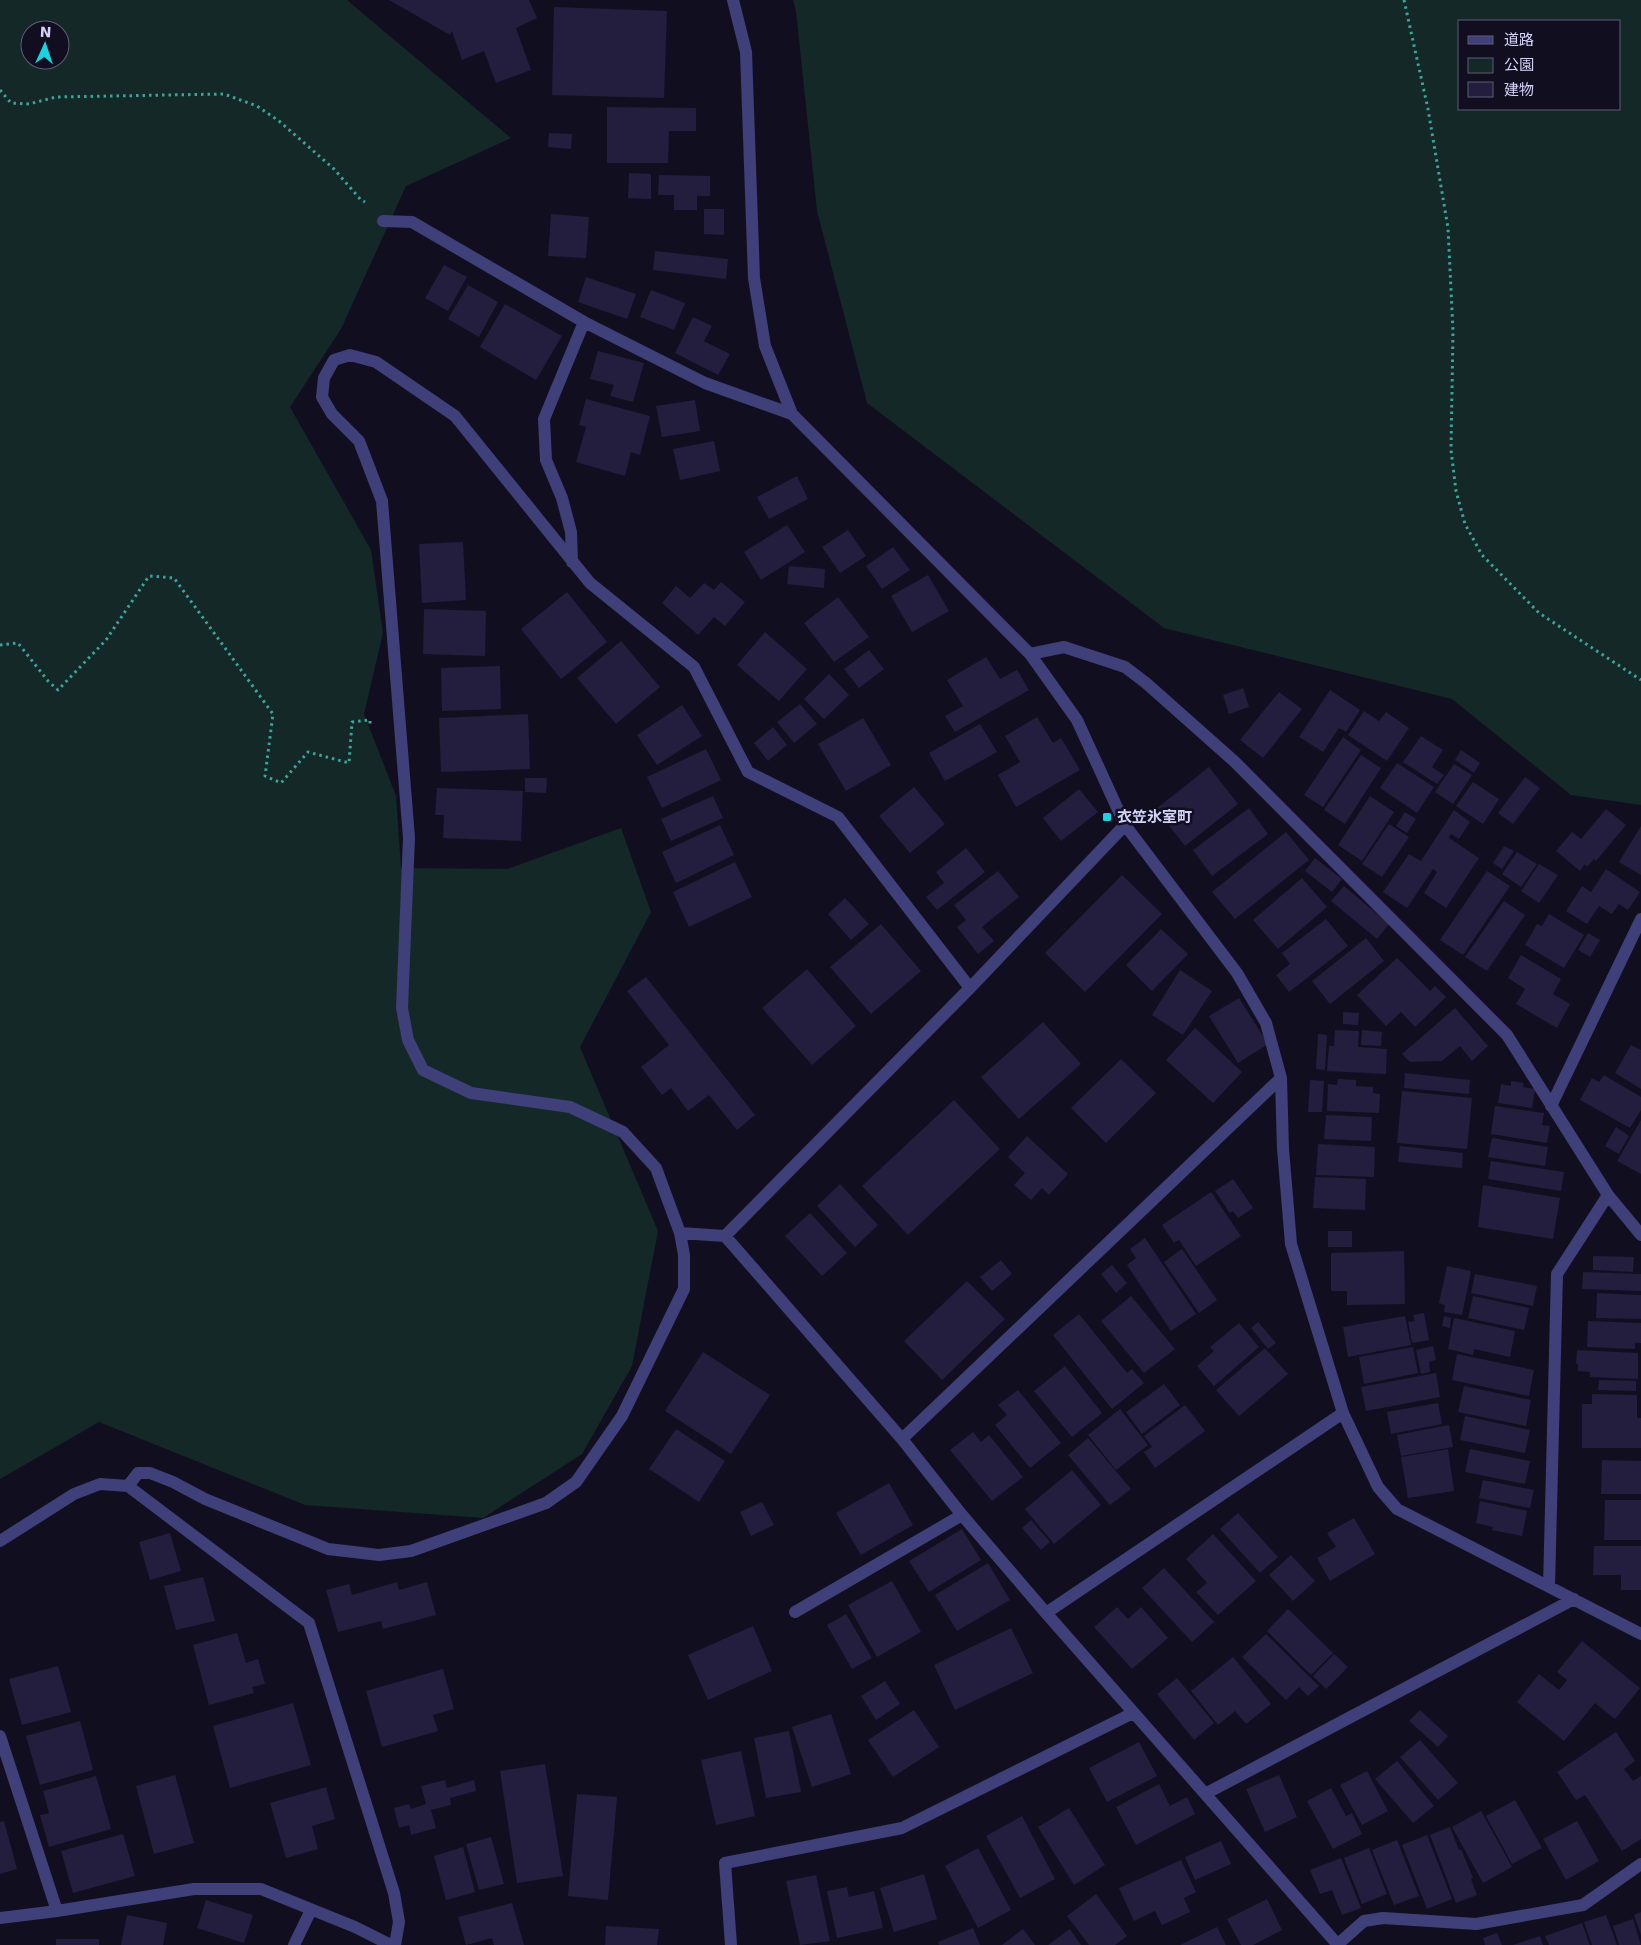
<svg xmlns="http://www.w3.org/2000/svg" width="1641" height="1945" viewBox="0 0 1641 1945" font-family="'DejaVu Sans','Noto Sans JP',sans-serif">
<rect width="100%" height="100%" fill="#110f1f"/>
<path fill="#132827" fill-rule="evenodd" d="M0,0H347L511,138L406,186L341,329L290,407L371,550L383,633L364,714L396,796L401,868L507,869L621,828L651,912L580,1047L658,1231L632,1366L582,1454L483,1518L305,1505L99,1422L0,1479ZM30,30H60V60H30Z
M793,0H1641V805L1571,795L1452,699L1164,628L867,403L817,211L796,11ZM1460,21H1620V109H1460Z"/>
<path fill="#231d3e" d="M389,0H529L537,18L516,28L531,70L496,83L484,51L462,60L452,31L450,35Z
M554,7L667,11L664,98L552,95Z
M607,107L696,108V131H669L668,163H607Z
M549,133L572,134L571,149L548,147Z
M629,173L651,174V199L628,198Z
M659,175L710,176V196H697V210H674V195H658Z
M704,209H724V235L704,234Z
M551,214L589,217L586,258L548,256Z
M655,251L728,259L726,279L653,270Z
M444,265L467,277L448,311L425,298Z
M586,277L636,294L627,319L578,302Z
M468,285L498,302L479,337L448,319Z
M651,290L685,303L674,330L640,317Z
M505,304L562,336L536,380L480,347Z
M693,317L712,326L704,341L730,354L718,375L675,353Z
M598,351L644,363L633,402L610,396L614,385L590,379Z
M586,399L650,416L640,455L631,452L625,476L576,462L586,427L579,425Z
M695,400L700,431L662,437L656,406Z
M714,441L720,471L680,480L673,449Z
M797,476L808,499L769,519L757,497Z
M787,525L805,552L761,580L744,552Z
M848,530L866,556L840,573L822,547Z
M463,542L466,600L422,603L419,544Z
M893,547L910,570L882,589L866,566Z
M789,566L825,569L824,588L787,584Z
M928,575L949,611L912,632L891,596Z
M721,582L745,602L725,626L714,617L698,635L662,603L676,586L690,598L704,583L714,590Z
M567,592L607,642L561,679L521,629Z
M838,597L869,637L834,662L804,623Z
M424,609L486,611L485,656L423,654Z
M765,632L807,669L779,701L737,665Z
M621,641L660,687L616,724L577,678Z
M869,650L884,669L859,688L844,669Z
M986,657L1000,679L1017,670L1029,690L955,732L945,716L963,706L947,680Z
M500,666L501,709L442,711L441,668Z
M829,674L849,695L824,719L804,699Z
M1243,688L1249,707L1229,714L1223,695Z
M1330,690L1360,710L1346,732L1339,728L1323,752L1299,737Z
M1279,692L1302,709L1263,758L1240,740Z
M800,704L817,724L794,743L777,722Z
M682,705L702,736L657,765L637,735Z
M1364,711L1379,721L1386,712L1409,728L1387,761L1348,735Z
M528,714L530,769L441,772L439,718Z
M1037,717L1053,743L1061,738L1080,770L1016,807L998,775L1020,762L1005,736Z
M863,718L891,765L846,791L818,744Z
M980,724L997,752L945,781L929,753Z
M773,727L787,745L768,761L754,743Z
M1421,736L1443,750L1432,767L1444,775L1437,784L1403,762Z
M1343,737L1361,750L1323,807L1304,795Z
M706,749L721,780L662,808L647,777Z
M1461,750L1480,763L1474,773L1455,760Z
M1361,755L1381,768L1345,824L1324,810Z
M1397,763L1434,787L1417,813L1380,788Z
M1454,764L1472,775L1453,804L1435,792Z
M1209,767L1238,804L1185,846L1156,809Z
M1525,777L1540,788L1513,824L1498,813Z
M525,778H547L546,793L525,792Z
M1473,782L1499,799L1483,824L1456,806Z
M914,787L945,824L910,853L879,816Z
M437,788L523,791L521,841L443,838L444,815H435Z
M1079,789L1098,812L1061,841L1043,818Z
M713,796L723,818L671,841L661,819Z
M1370,796L1394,812L1362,861L1338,845Z
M1249,808L1268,834L1212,876L1193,850Z
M1606,809L1626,825L1596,861L1594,859L1587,867L1585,864L1580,871L1556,851L1572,832L1581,839Z
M1454,810L1470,822L1459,839L1451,834L1449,838L1479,858L1446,908L1424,893L1437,872L1433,869L1407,908L1383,892L1409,854L1421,861Z
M1405,812L1416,819L1407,833L1396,826Z
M1389,824L1409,837L1382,877L1362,864Z
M720,825L734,855L676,883L662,852Z
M1641,826V875L1619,862Z
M1286,832L1309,860L1235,919L1212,892Z
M1504,846L1514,851L1502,869L1493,863Z
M966,848L985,872L937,910L926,897L944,883L936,872Z
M1517,852L1537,864L1521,887L1502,874Z
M1315,858L1342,879L1332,892L1305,871Z
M735,862L752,897L689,927L673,892Z
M1539,864L1558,875L1539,903L1521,891Z
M1606,869L1640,892L1628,910L1619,904L1612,914L1599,906L1587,924L1566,911L1582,886L1591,892Z
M998,871L1019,897L982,927L994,941L978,954L957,927L966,920L954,905Z
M1487,871L1510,886L1463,955L1440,940Z
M1122,875L1162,914L1085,992L1045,953Z
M1302,878L1327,907L1278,949L1253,920Z
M1344,886L1389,924L1377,939L1331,901Z
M845,898L869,924L851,940L828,914Z
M1504,901L1525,915L1487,971L1465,957Z
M1549,914L1584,935L1564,968L1525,945L1537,924L1542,926Z
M1326,919L1348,946L1289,992L1276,975L1290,964L1282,953Z
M881,924L921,971L871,1014L830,967Z
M1161,929L1188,954L1152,991L1126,965Z
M1588,933L1600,940L1590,957L1578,950Z
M1366,938L1384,961L1330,1004L1312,981Z
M1521,955L1561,979L1553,994L1570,1004L1557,1028L1516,1004L1525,989L1508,978Z
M1397,958L1430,991L1435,986L1446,997L1415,1027L1401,1012L1386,1026L1357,995Z
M807,969L856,1026L812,1065L762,1008Z
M1180,970L1212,991L1183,1035L1152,1015Z
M646,977L755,1115L737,1130L709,1095L688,1111L671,1088L662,1095L641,1067L669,1045L627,991Z
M1239,998L1268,1044L1238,1063L1209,1016Z
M1455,1008L1488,1046L1472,1061L1460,1046L1442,1061L1410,1062L1402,1054Z
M1343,1012L1359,1013L1358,1025L1343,1024Z
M1043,1022L1081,1064L1019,1119L981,1077Z
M1195,1028L1242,1072L1213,1103L1166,1060Z
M1335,1030L1359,1031L1358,1047L1387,1049L1386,1074L1327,1071L1329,1046H1334Z
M1362,1030L1382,1032L1381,1046L1361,1045Z
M1318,1034L1327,1035L1325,1070L1316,1069Z
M1631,1045L1641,1050V1089L1615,1073Z
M1121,1059L1156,1093L1106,1143L1071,1108Z
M1405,1073L1470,1080L1469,1094L1404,1088Z
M1604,1075L1641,1097V1110L1630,1128L1580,1100L1592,1078L1599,1082Z
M1338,1079L1356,1080V1086L1373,1087V1093L1380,1094L1379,1113L1327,1111L1328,1084L1337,1085Z
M1310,1080L1324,1081L1322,1112H1308Z
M1511,1081L1524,1083L1523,1087L1535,1089L1532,1108L1498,1103L1501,1084L1511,1086Z
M1402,1091L1472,1098L1467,1149L1397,1143Z
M954,1100L1000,1149L908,1235L862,1186Z
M1495,1106L1544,1113L1542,1125L1550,1126L1547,1143L1491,1134Z
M1326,1115L1372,1117L1371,1141L1324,1139Z
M1641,1120V1174L1617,1161Z
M1616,1127L1629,1136L1619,1154L1605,1146Z
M1027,1136L1068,1174L1049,1195L1042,1188L1031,1200L1014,1185L1025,1173L1008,1157Z
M1492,1138L1548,1147L1545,1166L1488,1157Z
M1318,1144L1375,1147L1374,1177L1316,1175Z
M1400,1146L1463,1153L1462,1168L1398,1162Z
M1491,1161L1564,1172L1561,1191L1488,1179Z
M1315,1177L1366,1179L1365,1210L1313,1208Z
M1233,1179L1253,1208L1238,1218L1233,1211L1230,1213L1215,1191Z
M840,1184L878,1225L855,1247L817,1206Z
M1483,1185L1560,1198L1553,1239L1478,1227Z
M1211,1192L1241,1236L1196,1266L1179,1240L1174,1243L1162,1225Z
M810,1213L847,1253L822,1276L785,1236Z
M1328,1231H1352V1247H1328Z
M1145,1238L1196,1314L1171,1331L1127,1265L1136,1258L1130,1249Z
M1182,1249L1217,1300L1199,1313L1164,1262Z
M1404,1251L1405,1304L1347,1305V1291H1331V1253Z
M1593,1256L1634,1257L1633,1272L1593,1270Z
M1001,1260L1012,1274L992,1291L980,1277Z
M1112,1265L1127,1283L1116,1293L1101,1274Z
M1447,1266L1471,1271L1462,1315L1444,1312L1445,1305L1439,1303Z
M1583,1272L1641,1274V1291L1582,1289Z
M1475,1274L1537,1286L1533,1306L1471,1293Z
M967,1281L1005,1319L942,1380L904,1341Z
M1597,1293L1641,1295V1319L1596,1318Z
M1131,1296L1175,1349L1144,1373L1101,1321Z
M1473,1296L1529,1308L1524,1330L1468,1318Z
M1424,1313L1429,1340L1412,1343L1408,1322L1415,1321L1413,1315Z
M1079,1314L1127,1373L1132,1369L1144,1383L1112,1409L1053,1335Z
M1405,1316L1411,1345L1348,1357L1343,1327Z
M1444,1316L1451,1318L1450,1328L1442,1326Z
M1454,1318L1515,1331L1510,1357L1474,1349L1473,1355L1448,1349Z
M1588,1321L1641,1323V1343H1635V1349L1587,1347Z
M1258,1322L1276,1343L1268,1349L1251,1328Z
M1239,1323L1259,1347L1214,1386L1197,1366L1214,1351L1210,1347Z
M1433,1346L1436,1360L1429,1362L1430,1372L1421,1374L1416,1350Z
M1413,1347L1418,1373L1364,1384L1359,1357Z
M1265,1348L1288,1374L1239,1416L1216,1390Z
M1577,1350L1638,1353V1379L1590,1377V1372L1578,1371V1364H1576Z
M703,1352L770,1395L731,1454L665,1411Z
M1457,1354L1534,1370L1529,1396L1452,1380Z
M1065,1366L1102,1413L1072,1437L1034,1391Z
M1436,1373L1440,1397L1366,1411L1361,1387Z
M1599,1380L1636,1381V1391L1598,1390Z
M1164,1384L1180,1405L1142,1434L1126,1412Z
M1464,1386L1531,1400L1526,1426L1458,1412Z
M1018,1390L1061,1443L1030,1468L995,1425L1007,1415L998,1405Z
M1592,1394L1637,1395V1418H1641V1448H1582V1404H1592Z
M1438,1403L1442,1424L1391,1434L1387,1412Z
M1185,1405L1205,1431L1155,1468L1144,1452L1152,1447L1144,1436Z
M1120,1409L1148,1445L1116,1470L1088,1435Z
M1465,1416L1530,1430L1525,1453L1460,1440Z
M1449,1425L1453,1447L1401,1456L1397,1435Z
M676,1429L725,1461L699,1502L649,1469Z
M973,1432L981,1442L989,1435L1023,1477L992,1501L950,1450Z
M1088,1438L1131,1489L1110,1505L1068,1455Z
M1448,1449L1454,1491L1408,1498L1401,1457Z
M1470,1449L1530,1461L1525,1484L1465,1472Z
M1602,1460L1641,1461V1494H1601Z
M1072,1470L1101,1505L1054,1544L1025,1509Z
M1483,1480L1534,1490L1530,1508L1479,1498Z
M889,1483L913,1525L861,1555L836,1513Z
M1605,1500H1641V1540H1604Z
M1480,1501L1527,1511L1522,1536L1492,1530L1493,1527L1476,1523Z
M762,1502L774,1525L751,1536L740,1512Z
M1238,1513L1278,1557L1260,1573L1220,1529Z
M1354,1518L1375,1554L1330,1581L1317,1558L1336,1547L1327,1533Z
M1031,1520L1050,1542L1041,1550L1022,1528Z
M962,1529L981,1560L929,1592L909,1561Z
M170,1533L181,1571L150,1580L139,1542Z
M1213,1534L1256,1581L1218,1615L1196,1592L1207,1583L1186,1559Z
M1594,1546H1641V1590H1621V1575H1593Z
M1291,1555L1315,1581L1293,1601L1269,1575Z
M988,1563L1010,1600L957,1631L935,1595Z
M1164,1568L1214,1622L1192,1642L1142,1588Z
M203,1577L215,1621L176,1630L164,1586Z
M892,1581L921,1632L877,1657L848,1605Z
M397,1582L399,1590L427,1582L436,1615L383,1629L381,1621L338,1632L326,1590L349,1584L352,1595Z
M1117,1607L1128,1619L1141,1607L1168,1638L1132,1669L1094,1627Z
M1288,1609L1333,1653L1311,1675L1267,1631Z
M846,1614L872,1658L852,1669L827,1625Z
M753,1626L772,1671L708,1700L688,1655Z
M1011,1628L1033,1673L955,1710L934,1665Z
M237,1633L246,1663L258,1659L265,1684L252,1687L254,1693L209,1705L193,1645Z
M1266,1634L1319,1686L1308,1696L1299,1687L1286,1700L1242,1657Z
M1582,1641L1640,1688L1615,1719L1595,1703L1564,1741L1517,1702L1539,1674L1559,1690L1567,1680L1557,1672Z
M1334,1654L1348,1667L1326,1689L1313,1676Z
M1233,1657L1271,1704L1246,1724L1235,1711L1218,1725L1191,1691Z
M58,1666L71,1712L22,1725L9,1679Z
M443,1669L454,1709L433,1715L438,1731L382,1747L366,1691Z
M1177,1678L1214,1723L1194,1740L1157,1694Z
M885,1681L900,1704L876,1720L861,1696Z
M293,1703L311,1765L230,1788L213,1726Z
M914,1710L939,1747L893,1777L868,1740Z
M1420,1710L1448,1736L1438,1747L1409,1721Z
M831,1714L851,1774L812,1787L792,1727Z
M80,1721L93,1770L40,1785L26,1736Z
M789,1731L801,1792L766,1798L754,1738Z
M1616,1732L1635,1761L1624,1769L1633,1781L1641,1776V1839L1622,1851L1585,1795L1576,1800L1557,1772Z
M1420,1740L1458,1783L1438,1800L1400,1757Z
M1139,1742L1157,1776L1107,1802L1089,1768Z
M741,1751L755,1816L716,1825L701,1760Z
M1397,1761L1434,1806L1413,1823L1375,1779Z
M545,1764L563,1876L517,1883L500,1771Z
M1367,1771L1388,1811L1362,1825L1340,1785Z
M175,1775L194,1843L154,1854L136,1786Z
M1279,1775L1297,1817L1265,1832L1246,1789Z
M96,1776L111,1829L49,1847L40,1815L49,1813L43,1791Z
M445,1780L447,1788L474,1780L476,1791L450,1798L451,1805L431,1810L436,1828L411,1835L409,1825L399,1828L394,1808L409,1804L411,1809L426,1804L421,1786Z
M1159,1784L1170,1806L1187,1797L1195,1814L1136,1845L1116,1807Z
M326,1787L335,1819L312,1826L318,1849L286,1858L270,1803Z
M1331,1788L1346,1816L1352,1813L1362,1834L1333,1849L1307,1801Z
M577,1794L617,1797L608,1900L568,1896Z
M1515,1800L1542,1848L1512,1864L1486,1816Z
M1069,1808L1105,1865L1074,1885L1038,1827Z
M1481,1811L1512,1867L1483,1883L1452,1827Z
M1022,1816L1055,1879L1020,1898L986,1836Z
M4,1821L17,1869L0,1874V1822Z
M1577,1821L1599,1861L1566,1880L1543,1839Z
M1450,1827L1459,1850L1461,1849L1473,1878L1471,1879L1477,1895L1456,1903L1430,1835Z
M123,1834L135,1876L73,1893L61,1851Z
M1427,1835L1452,1899L1427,1909L1402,1845Z
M491,1837L504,1884L479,1890L466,1844Z
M1397,1840L1419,1896L1394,1905L1372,1850Z
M1221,1841L1231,1864L1195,1880L1185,1857Z
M463,1847L475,1892L446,1900L434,1856Z
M978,1848L1011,1910L978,1928L945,1866Z
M1369,1848L1387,1894L1362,1904L1344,1858Z
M1341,1858L1361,1908L1342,1915L1332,1890L1320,1894L1310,1870Z
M1181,1860L1196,1892L1184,1898L1190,1912L1162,1925L1155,1911L1134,1921L1119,1888Z
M924,1874L937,1919L894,1932L880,1888Z
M816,1875L830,1941L800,1945L786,1881Z
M847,1887L849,1897L874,1891L883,1928L837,1938L827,1891Z
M1096,1894L1127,1936L1115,1945H1089L1067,1916Z
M1267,1899L1282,1930L1253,1945H1241L1227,1919Z
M206,1900L253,1915L244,1943L197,1928Z
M512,1903L524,1945H494L492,1938L466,1945L458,1917Z
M1641,1912V1935L1634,1915Z
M127,1915L167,1923L163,1945H121Z
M1606,1915L1617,1945H1592L1584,1922Z
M1633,1919L1641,1945H1619L1613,1926Z
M1582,1923L1590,1945H1549L1545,1936Z
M606,1926L659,1929L657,1945H605Z
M1217,1927L1226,1945H1180Z
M973,1928L980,1945H939L938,1942Z
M1023,1929L1035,1945H1002Z
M1070,1929L1081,1945H1048Z
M1497,1933L1502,1945H1485L1483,1938Z
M1540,1936L1543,1945H1513Z
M56,1939H99V1945H56Z"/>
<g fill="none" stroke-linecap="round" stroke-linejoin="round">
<path stroke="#3ba59b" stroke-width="3" stroke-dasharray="2.5 4" stroke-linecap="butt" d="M1404,0L1428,109L1448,228L1453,331L1451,450L1456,491L1465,524L1482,555L1539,613L1641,680
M0,90L11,103L29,104L56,97L224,94L257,106L279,121L334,169L361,200L365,202
M0,645L18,643L48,681L58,690L106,640L149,576L174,578L273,714L265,776L281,783L308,752L349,763L352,722L370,720V724"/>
<path stroke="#3f3f79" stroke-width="12" d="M733,0L746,52L754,278L765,346L792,414L1030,654L1077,720L1125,825L1237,973L1266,1023L1281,1078L1283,1149L1291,1244L1343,1413L1378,1487L1397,1509L1641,1634
M383,221L412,222L584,322
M572,562L571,532L562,498L546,460L544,419L584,322L705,383L792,414
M1030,654L1064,647L1125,667L1146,683L1235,762L1507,1035L1608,1195L1641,1235
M1281,1078L902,1439L962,1515L1046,1613L1338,1945
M1551,1106L1641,919
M680,1233L725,1236L970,988L1125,825
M725,1236L902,1439
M128,1486L138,1473H150L173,1482L205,1499L328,1549L379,1555L411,1551L546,1503L576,1482L622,1416L684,1289V1255L680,1233L656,1168L623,1132L570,1107L471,1093L423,1070L408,1040L402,1008L409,838L382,501L359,441L332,414L322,397L324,378L334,360L350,355L376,362L455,416L590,583L694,667L748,772L838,817L970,988
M0,1541L74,1494L100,1484L128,1486L309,1623L394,1893L399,1922L395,1945
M1549,1586L1557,1274L1608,1195
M795,1612L962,1515
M1046,1613L1343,1413
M0,1736L57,1911
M1205,1794L1574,1599
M0,1918L57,1911L194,1889H261L355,1927L391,1945
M294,1945L311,1910
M731,1945L725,1863L902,1828L1133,1713
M1337,1945L1364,1921L1383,1918L1476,1924L1583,1905L1641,1864"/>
</g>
<rect fill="#19d4e0" stroke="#110f1f" stroke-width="2" x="1102" y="812" width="10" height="10" rx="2.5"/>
<g text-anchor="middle" stroke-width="5" stroke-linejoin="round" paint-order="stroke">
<g font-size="15" font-weight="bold" fill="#d5d2fa" stroke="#110f1f" text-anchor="start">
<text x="1117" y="822">衣笠氷室町</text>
</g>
</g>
<rect x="1458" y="20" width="162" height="90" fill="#110f1f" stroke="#5f5d77"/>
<rect x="1468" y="36" width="25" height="8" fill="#3f3f79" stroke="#5f5d77"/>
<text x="1504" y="45" font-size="15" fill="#d5d2fa">道路</text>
<rect x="1468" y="58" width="25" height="15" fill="#132827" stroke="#5f5d77"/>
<text x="1504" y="70" font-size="15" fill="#d5d2fa">公園</text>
<rect x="1468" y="82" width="25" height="15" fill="#231d3e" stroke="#5f5d77"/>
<text x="1504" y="95" font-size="15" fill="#d5d2fa">建物</text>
<g transform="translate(45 45) rotate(3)"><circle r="24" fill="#110f1f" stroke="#5f5d77"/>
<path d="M0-4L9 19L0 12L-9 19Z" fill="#19d4e0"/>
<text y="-8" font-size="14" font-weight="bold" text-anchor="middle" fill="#d5d2fa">N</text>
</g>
</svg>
